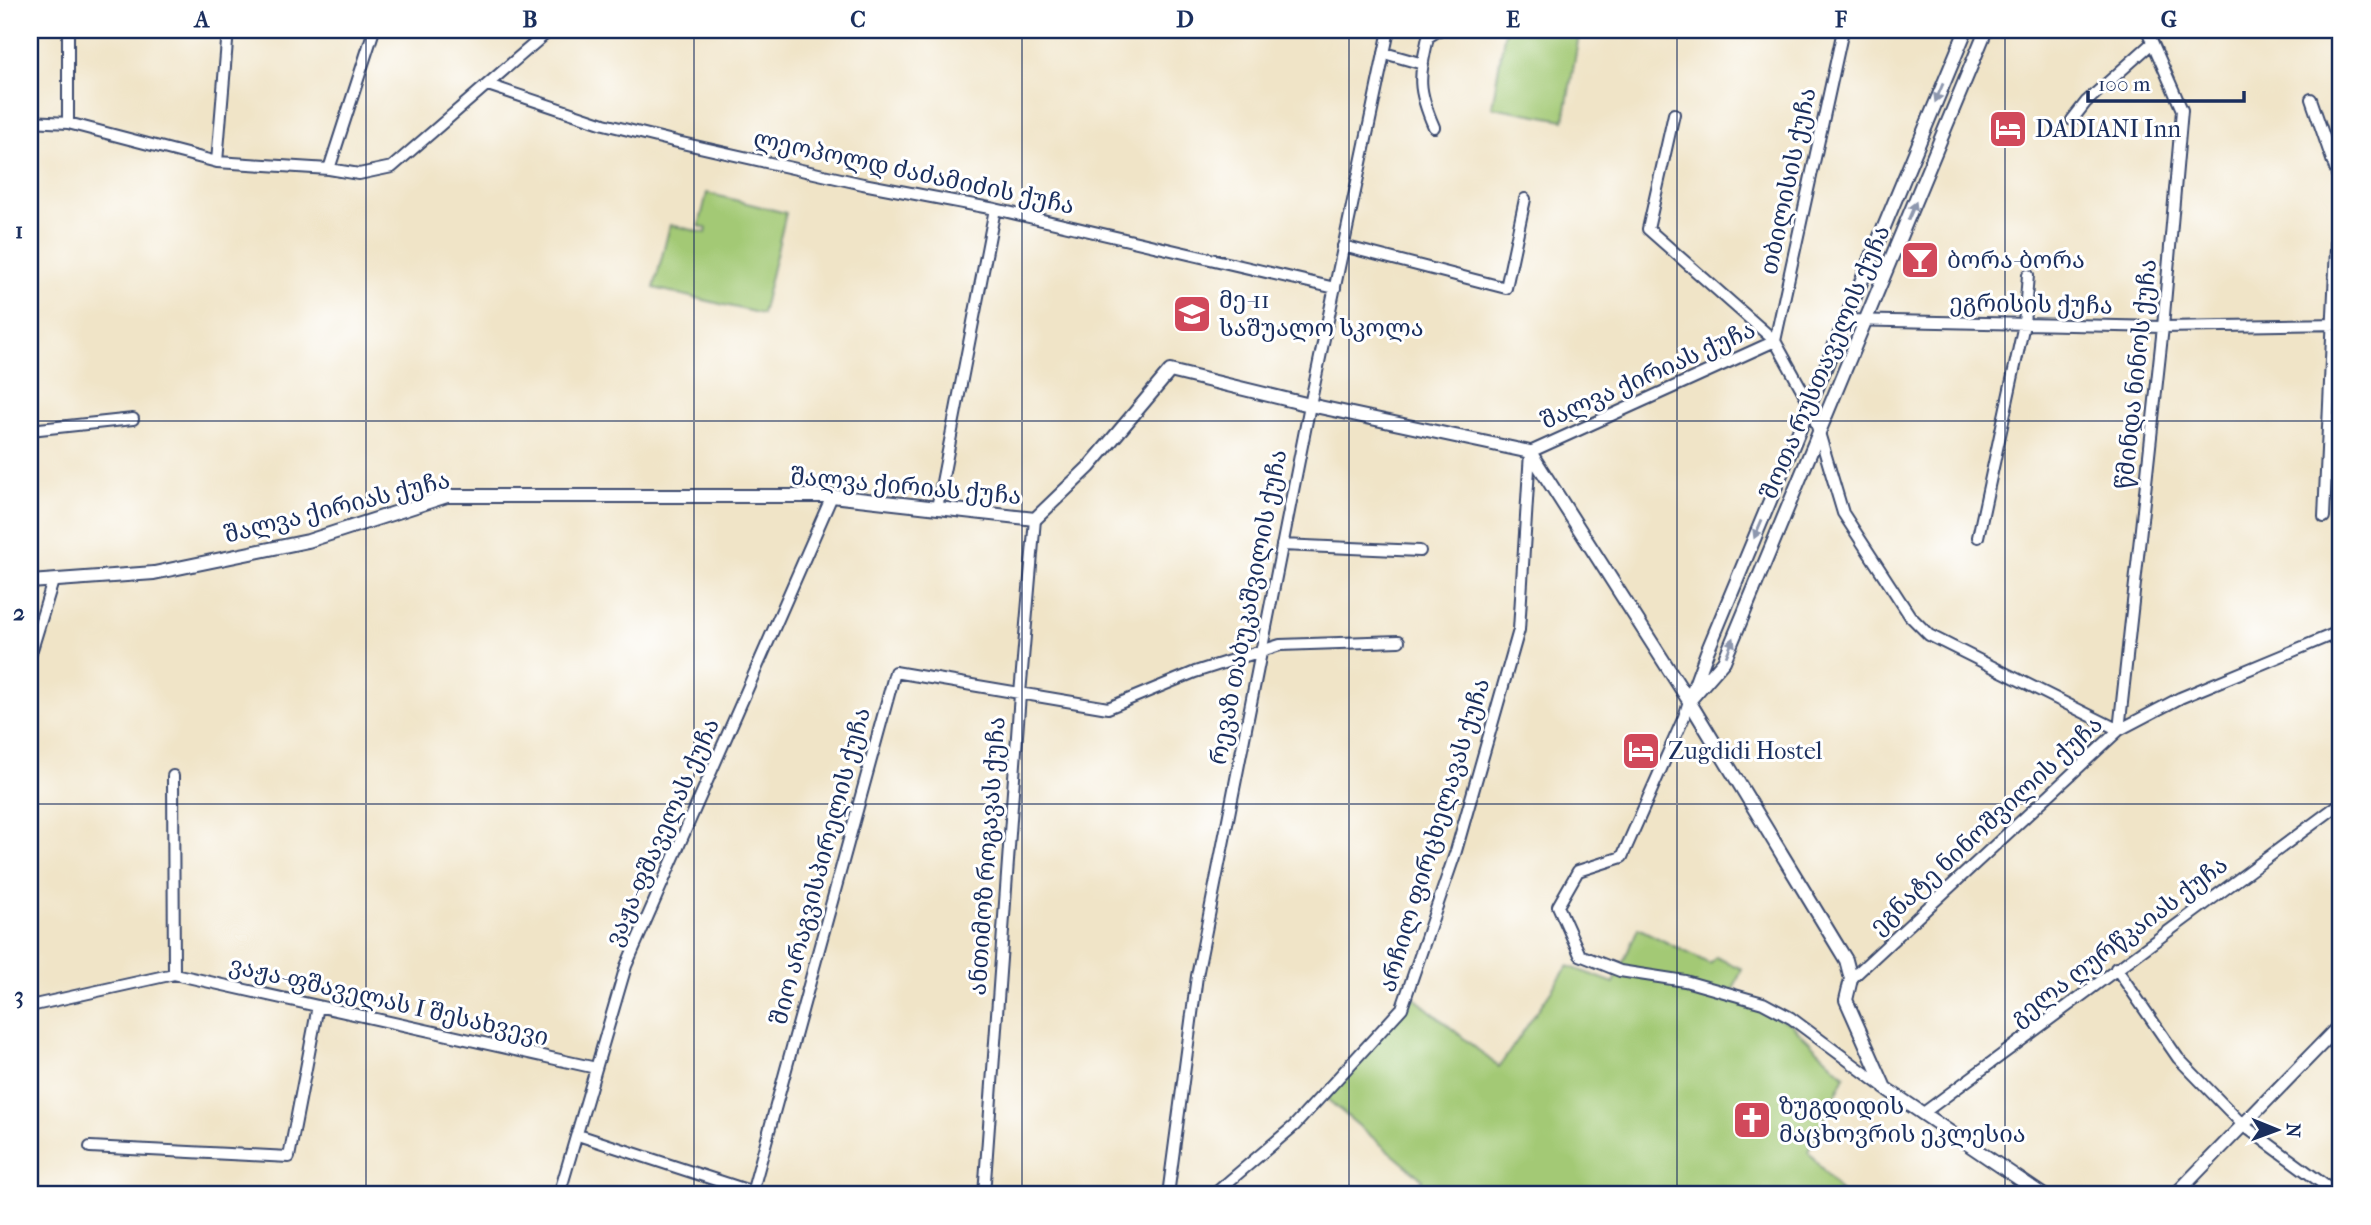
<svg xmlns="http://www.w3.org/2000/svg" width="2371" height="1225" viewBox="0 0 2371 1225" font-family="'IM FELL French Canon','Noto Serif Georgian',serif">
<rect width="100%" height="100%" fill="#fff"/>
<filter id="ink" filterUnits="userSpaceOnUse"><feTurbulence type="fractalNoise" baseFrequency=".0143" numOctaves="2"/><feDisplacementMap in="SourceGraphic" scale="14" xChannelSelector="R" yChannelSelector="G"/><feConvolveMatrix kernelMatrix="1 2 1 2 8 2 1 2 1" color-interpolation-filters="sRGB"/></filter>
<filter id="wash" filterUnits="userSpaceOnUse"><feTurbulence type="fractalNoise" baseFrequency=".00686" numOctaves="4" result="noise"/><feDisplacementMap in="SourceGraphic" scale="28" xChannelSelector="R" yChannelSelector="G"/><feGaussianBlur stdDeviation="1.57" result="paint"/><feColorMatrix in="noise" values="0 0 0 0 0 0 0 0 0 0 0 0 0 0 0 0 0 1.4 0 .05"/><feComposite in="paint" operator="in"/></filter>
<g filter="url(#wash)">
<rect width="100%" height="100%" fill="#f0e4c7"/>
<path fill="#a3c974" stroke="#5f7c69" stroke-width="2" d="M1505,30H1580L1564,120L1492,107Z
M707,193L786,213L762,314L654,288L670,225L706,233L707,228L699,226Z
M1638,928L1710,964L1716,957L1742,969L1730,997L1790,1023L1845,1076L1808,1151L1843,1195H1415L1422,1179L1327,1099L1368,1048L1406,991L1499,1067L1568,966L1614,983Z"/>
</g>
<g filter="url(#ink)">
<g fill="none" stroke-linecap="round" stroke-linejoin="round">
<defs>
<path id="minor" d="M68,30V123
M1384,53L1423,64
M488,85L604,124L673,141L863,184L995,209L1335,288
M2311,99L2339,180L2324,517
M1674,114L1648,229L1775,341L1811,406L1843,513L1910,616L1929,635L2119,730L2163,327L2182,110L2147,30
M2072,120L2086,102L2152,43
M30,121L68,123L217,162L329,169L359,174L392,167L550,30
M1434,127C1417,88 1419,79 1428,37L1439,30
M217,162L228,30
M329,169L374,30
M1343,246L1506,288L1525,199
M1846,320L2163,327L2341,324
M1775,341L1843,30
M30,430L133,419
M937,508L995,209
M1978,537L2024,324L2028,275
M1282,545L1420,551
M30,656L53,581
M1689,701L1684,717L1622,857L1578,871L1558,906L1580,955L1620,971L1685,981L1763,1003L1791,1018L1885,1088
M173,776L174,974
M2116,968L2178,1058L2243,1125L2338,1195
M1851,979L2119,730L2180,698L2341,631
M30,1006L174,974L596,1068
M1922,1114L2341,803
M578,1135L762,1195
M90,1147L289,1157L318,1006
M752,1193L895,672L1108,708L1195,672L1280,645L1399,641
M559,1195L626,966L832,496
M984,1195L1020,694L1035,519
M1168,1195L1197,976L1310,405L1389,30
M1213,1195L1294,1126L1402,1008L1456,851L1519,630L1530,452L1775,341"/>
<path id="tertiary" d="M30,582L154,573L308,541L447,496H832L1035,519L1089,467L1170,371L1310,405L1530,452L1689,701L1835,942L1846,960L1851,979L1846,1000L1885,1088L2043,1195
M1692,693L1707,652L1966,30
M1689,701L1724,661L1986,30
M2175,1195L2341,1024"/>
</defs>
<use href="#minor" stroke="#3b4a6e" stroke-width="14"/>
<use href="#tertiary" stroke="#3b4a6e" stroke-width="16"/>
<use href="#minor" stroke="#fff" stroke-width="10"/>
<use href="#tertiary" stroke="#fff" stroke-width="12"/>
</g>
<defs><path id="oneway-solid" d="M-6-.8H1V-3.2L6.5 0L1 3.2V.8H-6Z" transform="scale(1.75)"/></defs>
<g fill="#8d97ae">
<use href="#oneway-solid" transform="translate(1939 93) rotate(113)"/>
<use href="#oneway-solid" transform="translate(1912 211) rotate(-67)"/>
<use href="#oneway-solid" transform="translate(1758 529) rotate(113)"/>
<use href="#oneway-solid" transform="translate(1730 647) rotate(-68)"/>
</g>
</g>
<path fill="none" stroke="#1b2f5e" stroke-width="2" stroke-opacity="0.55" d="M366,30V1195M694,30V1195M1022,30V1195M1349,30V1195M1677,30V1195M2005,30V1195M30,421H2341M30,804H2341"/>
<defs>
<symbol id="hotel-square" viewBox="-11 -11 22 22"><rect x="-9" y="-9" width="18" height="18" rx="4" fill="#d1495b" stroke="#fff"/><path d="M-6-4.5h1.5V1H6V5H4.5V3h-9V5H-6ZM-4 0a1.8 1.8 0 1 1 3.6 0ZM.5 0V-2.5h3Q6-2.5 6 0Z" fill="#fff"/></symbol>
<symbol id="bar-square" viewBox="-11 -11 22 22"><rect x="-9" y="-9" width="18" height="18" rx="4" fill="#d1495b" stroke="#fff"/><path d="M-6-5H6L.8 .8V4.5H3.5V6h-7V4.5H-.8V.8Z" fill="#fff"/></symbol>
<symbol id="school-square" viewBox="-11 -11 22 22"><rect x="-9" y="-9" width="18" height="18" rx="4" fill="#d1495b" stroke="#fff"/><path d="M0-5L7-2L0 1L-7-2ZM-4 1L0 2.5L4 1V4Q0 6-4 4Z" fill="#fff"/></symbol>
<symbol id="church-square" viewBox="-11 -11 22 22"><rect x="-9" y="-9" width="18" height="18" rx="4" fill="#d1495b" stroke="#fff"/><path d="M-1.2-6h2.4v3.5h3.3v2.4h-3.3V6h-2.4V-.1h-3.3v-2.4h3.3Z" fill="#fff"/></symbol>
</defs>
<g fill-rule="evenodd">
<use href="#hotel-square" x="1986" y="107" width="44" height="44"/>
<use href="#bar-square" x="1898" y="238" width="44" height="44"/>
<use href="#school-square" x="1170" y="292" width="44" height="44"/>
<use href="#hotel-square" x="1619" y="729" width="44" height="44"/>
<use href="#church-square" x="1730" y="1098" width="44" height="44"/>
</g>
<g text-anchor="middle" stroke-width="6" stroke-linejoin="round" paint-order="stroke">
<g font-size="24" fill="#1b2f5e" stroke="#fff" text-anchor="start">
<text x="2035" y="137">DADIANI Inn</text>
<text x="1947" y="268">ბორა-ბორა</text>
<text x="1219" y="308">მე-11<tspan x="1219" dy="28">საშუალო სკოლა</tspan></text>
<text x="1668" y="759">Zugdidi Hostel</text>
<text x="1779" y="1114">ზუგდიდის<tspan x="1779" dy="28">მაცხოვრის ეკლესია</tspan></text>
</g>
<g font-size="24" fill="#1b2f5e" stroke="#fff">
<text transform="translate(914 172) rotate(12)" y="8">ლეოპოლდ ძაძამიძის ქუჩა</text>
<text transform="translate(1788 181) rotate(-78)" y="8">თბილისის ქუჩა</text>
<text transform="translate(2031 304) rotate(1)" y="8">ეგრისის ქუჩა</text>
<text transform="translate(1825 362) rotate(-67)" y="8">შოთა რუსთაველის ქუჩა</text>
<text transform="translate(2136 374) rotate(-84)" y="8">წმინდა ნინოს ქუჩა</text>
<text transform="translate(1648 375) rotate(-24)" y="8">შალვა ქირიას ქუჩა</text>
<text transform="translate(906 486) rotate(5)" y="8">შალვა ქირიას ქუჩა</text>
<text transform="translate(337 507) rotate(-14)" y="8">შალვა ქირიას ქუჩა</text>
<text transform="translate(1248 607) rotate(-79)" y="8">რევაზ თაბუკაშვილის ქუჩა</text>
<text transform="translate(1986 825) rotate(-43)" y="8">ეგნატე ნინოშვილის ქუჩა</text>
<text transform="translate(662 832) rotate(-66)" y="8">ვაჟა-ფშაველას ქუჩა</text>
<text transform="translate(1434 835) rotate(-73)" y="8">არჩილ ფირცხელავას ქუჩა</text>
<text transform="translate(987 856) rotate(-86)" y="8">ანთიმოზ როგავას ქუჩა</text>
<text transform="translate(820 866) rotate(-75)" y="8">შიო არაგვისპირელის ქუჩა</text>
<text transform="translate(2119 941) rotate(-37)" y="8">გელა ღურწკაიას ქუჩა</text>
<text transform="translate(389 1001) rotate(13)" y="8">ვაჟა-ფშაველას I შესახვევი</text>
</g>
</g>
<rect width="2371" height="1225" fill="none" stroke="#fff" stroke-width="77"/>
<g transform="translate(2277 1130) rotate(91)" stroke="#ffffff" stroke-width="5" paint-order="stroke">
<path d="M0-5L12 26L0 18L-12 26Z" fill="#1b2f5e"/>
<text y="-10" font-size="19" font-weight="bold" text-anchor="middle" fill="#1b2f5e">N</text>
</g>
<path d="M2088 91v10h156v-10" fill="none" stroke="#1b2f5e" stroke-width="3.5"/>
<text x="2098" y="91" font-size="21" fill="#1b2f5e" stroke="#ffffff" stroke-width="5" paint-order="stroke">100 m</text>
<rect x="38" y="38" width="2294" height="1148" fill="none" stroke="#1b2f5e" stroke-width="2.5"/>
<g font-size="23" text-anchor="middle" font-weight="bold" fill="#1b2f5e">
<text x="202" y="27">A</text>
<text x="530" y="27">B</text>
<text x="858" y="27">C</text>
<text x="1185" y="27">D</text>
<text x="1513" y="27">E</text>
<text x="1841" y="27">F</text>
<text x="2169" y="27">G</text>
<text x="19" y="238">1</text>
<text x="19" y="620">2</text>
<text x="19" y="1003">3</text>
</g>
</svg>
